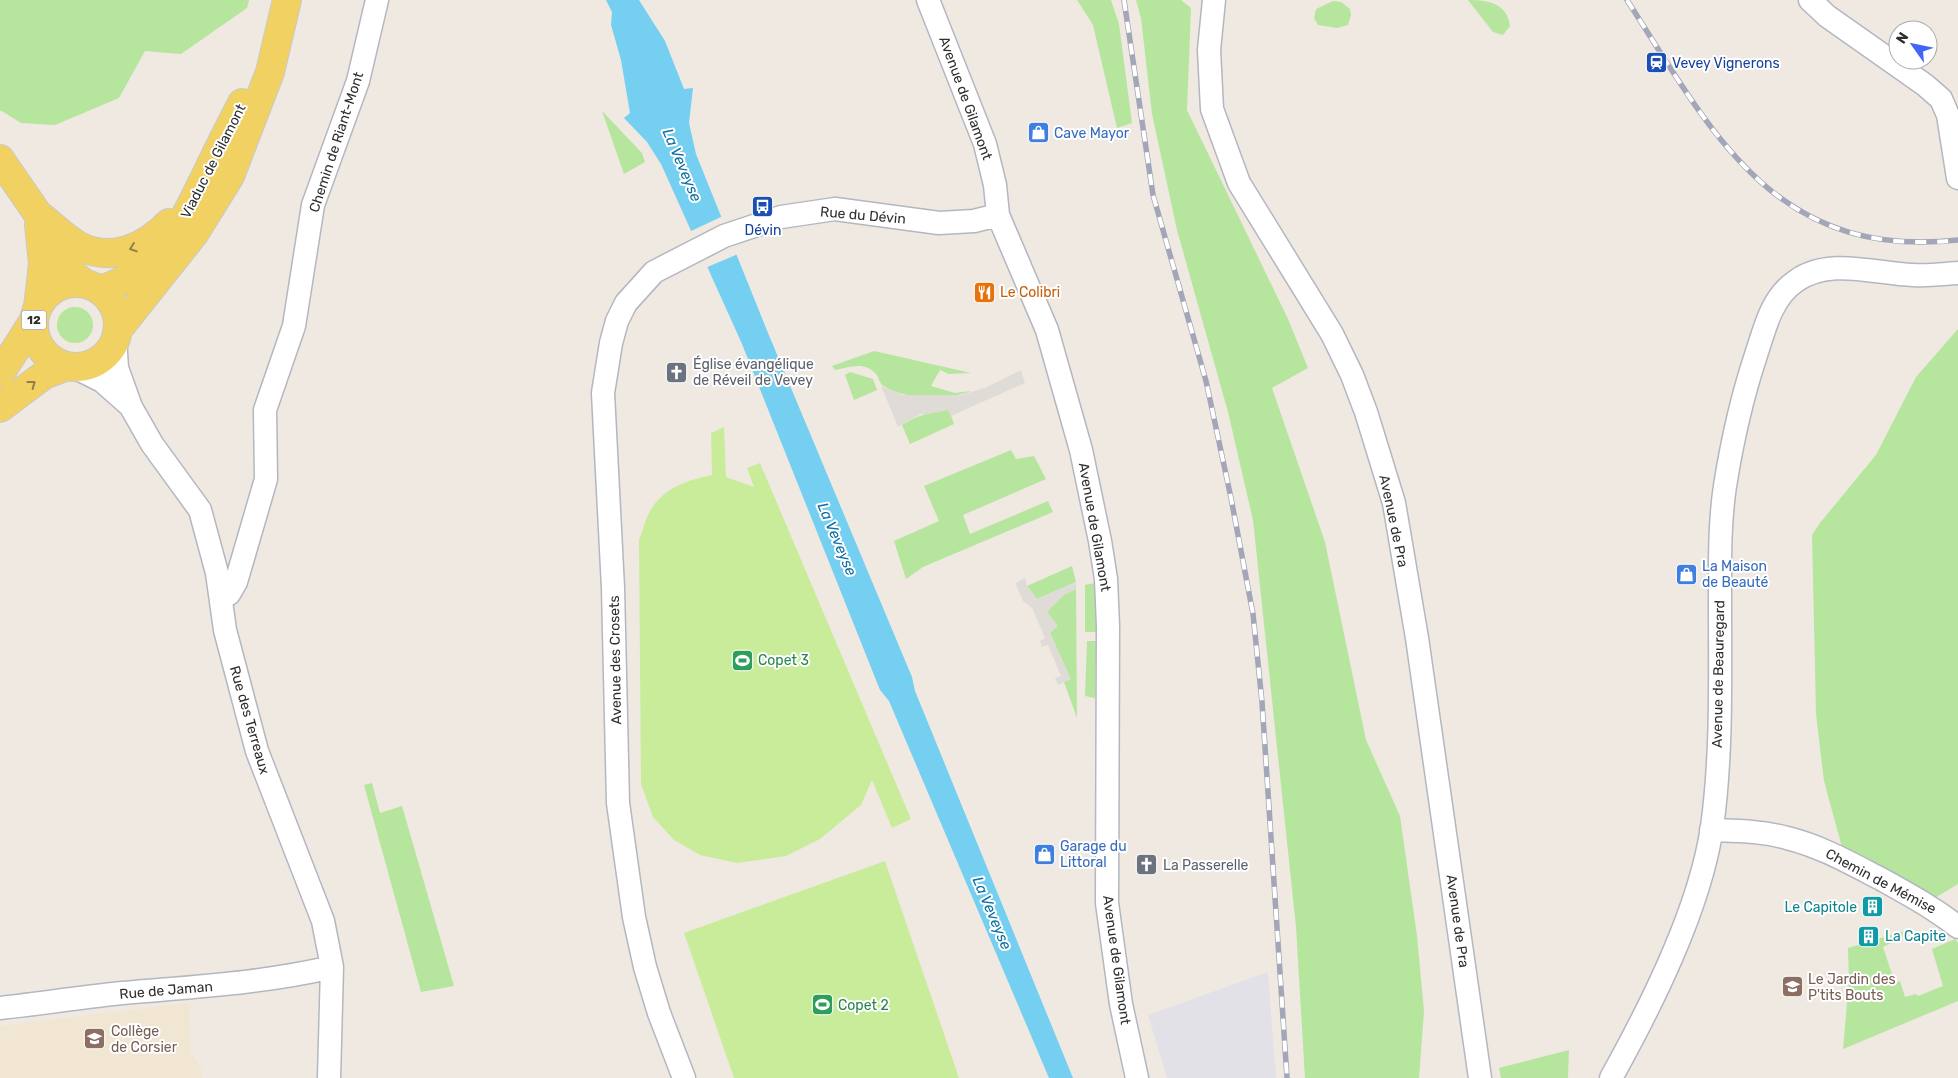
<svg xmlns="http://www.w3.org/2000/svg" width="1958" height="1078" viewBox="0 0 1958 1078" font-family="Rubik,sans-serif">
<rect width="100%" height="100%" fill="#efe9e1"/>
<path fill="#e3e1e8" d="M1268,972L1276,1078H1167L1148,1015Z"/>
<path fill="#f0e6d1" d="M189,1003L190,1052L201,1068L202,1078H0V1026Z"/>
<path fill="#b6e59e" d="M0,0H249L247,8L181,54L145,51L119,98L55,125L21,123L0,110Z
M1077,0H1111L1119,24L1132,123L1117,128L1093,25Z
M1136,0H1181L1191,8L1187,110L1288,319L1308,368L1272,388L1325,542L1366,740L1400,816L1417,936L1424,1011L1419,1078H1305L1296,927L1253,520L1228,412L1177,230L1152,114L1141,18Z
M1468,0C1488,0 1507,3 1510,26L1503,35L1493,32Z
M1333,1L1341,2L1350,9L1351,15L1348,25L1337,28L1318,25L1314,18L1316,9Z
M602,111L642,153L645,162L624,174Z
M57 325a18 18 0 1 1 36 0a18 18 0 1 1-36 0Z
M1958,329V884L1935,898L1843,851L1824,781L1816,714L1812,535L1820,523L1876,455L1916,377Z
M874,351L971,373L949,374L940,370L931,386L955,393L971,391C949,400 904,400 884,386C879,384 879,377 876,374C865,361 849,367 835,370L832,366Z
M850,372L873,379L877,390L854,400L845,375Z
M949,410L954,424L910,444L902,425C917,416 931,411 949,410Z
M1011,450L1016,459L1034,456L1046,479L963,515L970,534L1048,501L1053,512L923,567L906,579L894,541L939,521L924,486Z
M1072,566L1076,582L1037,599L1027,586Z
M1095,583L1096,632H1085V585Z
M1076,589L1077,718L1064,682L1070,679L1050,633L1046,612L1064,594Z
M1087,641H1096L1095,698L1085,696Z
M372,783L380,813L402,806L454,986L421,992L364,785Z
M1904,931L1908,935L1883,947L1895,983L1900,981L1905,997L1916,994L1918,996L1943,986L1932,949L1955,939L1958,943V1001L1843,1049L1849,980L1848,948Z
M1569,1050L1568,1078H1501L1499,1068Z"/>
<path fill="#c9ec9a" d="M724,427L726,477L754,487L747,468L760,463L911,819L892,828L872,780L861,805L820,839L786,856L737,863L700,855L674,840L653,817L641,784L639,540C643,531 645,519 650,511C663,488 688,480 712,475L711,433Z
M885,861L959,1078H734L684,933Z"/>
<path fill="#dfdcd8" d="M1021,370L1025,383L951,416L948,410L929,414H921L898,427L882,388V386L903,395H961L985,388Z
M1025,578L1027,586L1037,599L1076,582V589L1064,595L1047,612L1058,626L1050,633L1071,679L1058,685L1055,678L1061,676L1048,645L1042,647L1040,641L1045,638L1032,608L1023,601L1015,583Z"/>
<path fill="#75cff0" d="M606,0H639L665,41L684,89L693,88L689,123L696,154L768,333L912,677L915,691L1073,1078H1049L889,701L880,690L742,344L661,164L647,142L624,118L630,113L621,60L611,25L612,12Z"/>
<path fill="#efe9e1" d="M723,216L738,254L705,268L689,232Z"/>
<g fill="none" stroke-linecap="round" stroke-linejoin="round">
<defs>
<path id="minor" d="M928,0L985,144L995,185L998,215L1047,330L1081,450L1100,541L1106,579L1108,626L1107,903L1121,1004L1137,1078
M1214,0L1209,50L1212,109L1239,183L1332,334L1352,375L1366,412L1394,503L1417,638L1480,1078
M1810,0L1827,16L1925,85L1941,99L1948,115L1958,178
M115,337L117,368L131,407L152,444L200,510L217,573L225,630L257,751L323,921L332,967L329,1078
M74,367L102,381L128,404
M221,598L229,594L236,582L266,479L265,410L294,326L313,205L358,81L377,0
M1711,830C1736,831 1762,831 1787,838C1820,846 1850,863 1881,879C1908,894 1934,908 1958,927
M0,1008C38,1004 75,998 113,994C187,987 260,984 332,967
M684,1078L659,1013L645,967L634,917L618,803L613,588L603,393L611,343L617,321L626,303L654,272L724,236L781,217L835,209L939,223L974,221L998,215
M1611,1078C1651,1006 1700,909 1712,827C1722,755 1720,680 1720,607C1720,567 1719,526 1725,486C1732,442 1742,397 1756,355C1765,328 1771,298 1796,281C1830,257 1875,274 1913,275C1928,276 1943,274 1958,273"/>
<path id="major" d="M0,159L44,223L73,274L84,283
M39,215C52,225 65,238 79,246C112,263 146,247 169,223
M34 325a42 42 0 1 1 84 0a42 42 0 1 1-84 0Z
M100,290C159,271 179,231 204,179C216,154 229,128 242,103
M38,307L43,264L39,225
M117,331L194,234L230,176L270,72L287,0
M0,374L34,320
M0,408L44,375L67,366"/>
</defs>
<use href="#minor" stroke="#b4b7c1" stroke-width="25"/>
<use href="#major" stroke="#c9c9c9" stroke-width="30"/>
<use href="#minor" stroke="#fff" stroke-width="22"/>
<use href="#major" stroke="#f2d163" stroke-width="28"/>
<defs>
<path id="rail" d="M1124,0L1153,195L1206,381L1231,498L1253,614L1262,702L1287,1078
M1627,0C1712,132 1774,260 1958,240"/>
</defs>
<use href="#rail" stroke="#a3a6b8" stroke-width="5.5"/>
<use href="#rail" stroke="#fff" stroke-width="4" stroke-dasharray="11" stroke-linecap="butt"/>
</g>
<defs><path id="oneway-chevron" d="M-2-3.5L2.5 0L-2 3.5" fill="none" stroke-width="1.6" stroke-linecap="round" stroke-linejoin="round" transform="scale(1.25)"/></defs>
<g stroke="#908048">
<use href="#oneway-chevron" transform="translate(133 248) rotate(161)"/>
<use href="#oneway-chevron" transform="translate(32 384) rotate(-37)"/>
</g>
<defs>
<symbol id="station-square" viewBox="-11 -11 22 22"><rect x="-9" y="-9" width="18" height="18" rx="4" fill="#1a4fb4" stroke="#fff"/><path d="M-3-6H3Q5-6 5-4V2Q5 4 3 4L4.5 6H3L1.5 4h-3L-3 6H-4.5L-3 4Q-5 4-5 2V-4Q-5-6-3-6ZM-3.5-4v3h7v-3ZM-3.5 1v1.5H-2V1ZM2 1v1.5H3.5V1Z" fill="#fff"/></symbol>
<symbol id="shop-square" viewBox="-11 -11 22 22"><rect x="-9" y="-9" width="18" height="18" rx="4" fill="#3f7fe0" stroke="#fff"/><path d="M-5-2.5h2.3a2.7 3.5 0 0 1 5.4 0H5L5.5 6h-11ZM-1.5-2.5h3a1.5 2.3 0 0 0-3 0Z" fill="#fff"/></symbol>
<symbol id="bus-square" viewBox="-11 -11 22 22"><rect x="-9" y="-9" width="18" height="18" rx="4" fill="#1a4fb4" stroke="#fff"/><path d="M-5-6H5V4H4V6H2V4H-2V6H-4V4H-5ZM-3.5-4V0h7V-4ZM-3.5 1.2v1.5H-2V1.2ZM2 1.2v1.5H3.5V1.2Z" fill="#fff"/></symbol>
<symbol id="restaurant-square" viewBox="-11 -11 22 22"><rect x="-9" y="-9" width="18" height="18" rx="4" fill="#e8710a" stroke="#fff"/><path d="M-5-6h1v4h1v-4h1v4h1v-4h1v5L-1.5 .5V6h-2V.5L-5-1ZM5-6V6H3V1.5H1.5Q1.5-4 5-6Z" fill="#fff"/></symbol>
<symbol id="church-square" viewBox="-11 -11 22 22"><rect x="-9" y="-9" width="18" height="18" rx="4" fill="#6b7280" stroke="#fff"/><path d="M-1.2-6h2.4v3.5h3.3v2.4h-3.3V6h-2.4V-.1h-3.3v-2.4h3.3Z" fill="#fff"/></symbol>
<symbol id="stadium-square" viewBox="-11 -11 22 22"><rect x="-9" y="-9" width="18" height="18" rx="4" fill="#2e9e5b" stroke="#fff"/><path d="M0-5a6.5 5 0 1 0 0 10a6.5 5 0 1 0 0-10ZM-3.5-1.8h7v3.6h-7Z" fill="#fff"/></symbol>
<symbol id="building-square" viewBox="-11 -11 22 22"><rect x="-9" y="-9" width="18" height="18" rx="4" fill="#0f9aa8" stroke="#fff"/><path d="M-4-6H4V6H1V3H-1V6H-4ZM-2.5-4.3h1.7v1.8h-1.7ZM.8-4.3h1.7v1.8H.8ZM-2.5-1h1.7V.8h-1.7ZM.8-1h1.7V.8H.8Z" fill="#fff"/></symbol>
<symbol id="school-square" viewBox="-11 -11 22 22"><rect x="-9" y="-9" width="18" height="18" rx="4" fill="#8d6e63" stroke="#fff"/><path d="M0-5L7-2L0 1L-7-2ZM-4 1L0 2.5L4 1V4Q0 6-4 4Z" fill="#fff"/></symbol>
</defs>
<g fill-rule="evenodd">
<use href="#station-square" x="1644" y="50" width="25" height="25"/>
<use href="#shop-square" x="1026" y="120" width="25" height="25"/>
<use href="#bus-square" x="750" y="194" width="25" height="25"/>
<use href="#restaurant-square" x="972" y="280" width="25" height="25"/>
<use href="#church-square" x="664" y="360" width="25" height="25"/>
<use href="#shop-square" x="1674" y="562" width="25" height="25"/>
<use href="#stadium-square" x="730" y="648" width="25" height="25"/>
<use href="#shop-square" x="1032" y="842" width="25" height="25"/>
<use href="#church-square" x="1134" y="852" width="25" height="25"/>
<use href="#building-square" x="1860" y="894" width="25" height="25"/>
<use href="#building-square" x="1856" y="924" width="25" height="25"/>
<use href="#school-square" x="1780" y="974" width="25" height="25"/>
<use href="#stadium-square" x="810" y="992" width="25" height="25"/>
<use href="#school-square" x="82" y="1026" width="25" height="25"/>
</g>
<g text-anchor="middle" stroke-width="4" stroke-linejoin="round" paint-order="stroke">
<rect fill="#fff" stroke="#6d6d6d" stroke-width="1" x="21.5" y="310.5" width="25" height="19" rx="4"/>
<g font-size="12" font-weight="bold" fill="#2e2e2e">
<text x="34" y="324">12</text>
</g>
<g font-size="14" fill="#164399" stroke="#fff" text-anchor="start">
<text x="1672" y="68">Vevey Vignerons</text>
<text x="763" y="235" text-anchor="middle">Dévin</text>
</g>
<g font-size="14" fill="#2e2e2e" stroke="#fff">
<text transform="translate(966 98) rotate(70)" y="5">Avenue de Gilamont</text>
<text transform="translate(336 142) rotate(-72)" y="5">Chemin de Riant-Mont</text>
<text transform="translate(213 161) rotate(-63)" y="5">Viaduc de Gilamont</text>
<text transform="translate(863 215) rotate(5)" y="5">Rue du Dévin</text>
<text transform="translate(1394 521) rotate(78)" y="5">Avenue de Pra</text>
<text transform="translate(1095 527) rotate(80)" y="5">Avenue de Gilamont</text>
<text transform="translate(615 660) rotate(-91)" y="5">Avenue des Crosets</text>
<text transform="translate(1718 674) rotate(-89)" y="5">Avenue de Beauregard</text>
<text transform="translate(250 720) rotate(74)" y="5">Rue des Terreaux</text>
<text transform="translate(1881 881) rotate(28)" y="5">Chemin de Mémise</text>
<text transform="translate(1458 921) rotate(82)" y="5">Avenue de Pra</text>
<text transform="translate(1117 960) rotate(82)" y="5">Avenue de Gilamont</text>
<text transform="translate(166 990) rotate(-5)" y="5">Rue de Jaman</text>
</g>
<g font-size="14" fill="#366cbe" stroke="#fff" text-anchor="start">
<text x="1054" y="138">Cave Mayor</text>
<text x="1702" y="571">La Maison<tspan x="1702" dy="16">de Beauté</tspan></text>
<text x="1060" y="851">Garage du<tspan x="1060" dy="16">Littoral</tspan></text>
</g>
<g font-size="14" fill="#c56008" stroke="#fff" text-anchor="start">
<text x="1000" y="297">Le Colibri</text>
</g>
<g font-size="14" fill="#5b616d" stroke="#fff" text-anchor="start">
<text x="693" y="369">Église évangélique<tspan x="693" dy="16">de Réveil de Vevey</tspan></text>
<text x="1163" y="870">La Passerelle</text>
</g>
<g font-size="14" fill="#27864d" stroke="#fff" text-anchor="start">
<text x="758" y="665">Copet 3</text>
<text x="838" y="1010">Copet 2</text>
</g>
<g font-size="14" fill="#0d838f" stroke="#fff" text-anchor="end">
<text x="1857" y="912">Le Capitole</text>
<text x="1885" y="941" text-anchor="start">La Capite</text>
</g>
<g font-size="14" fill="#785e54" stroke="#fff" text-anchor="start">
<text x="1808" y="984">Le Jardin des<tspan x="1808" dy="16">P'tits Bouts</tspan></text>
<text x="111" y="1036">Collège<tspan x="111" dy="16">de Corsier</tspan></text>
</g>
<g font-size="15" font-style="italic" fill="#0d6fa3" stroke="#fff">
<text transform="translate(682 165) rotate(67)" y="5">La Veveyse</text>
<text transform="translate(837 539) rotate(67)" y="5">La Veveyse</text>
<text transform="translate(992 913) rotate(67)" y="5">La Veveyse</text>
</g>
</g>
<g transform="translate(1913 45) rotate(303)"><circle r="24" fill="#ffffff" stroke="#ababab"/>
<path d="M0-4L9 19L0 12L-9 19Z" fill="#4264fb"/>
<text y="-8" font-size="14" font-weight="bold" text-anchor="middle" fill="#2e2e2e">N</text>
</g>
</svg>
